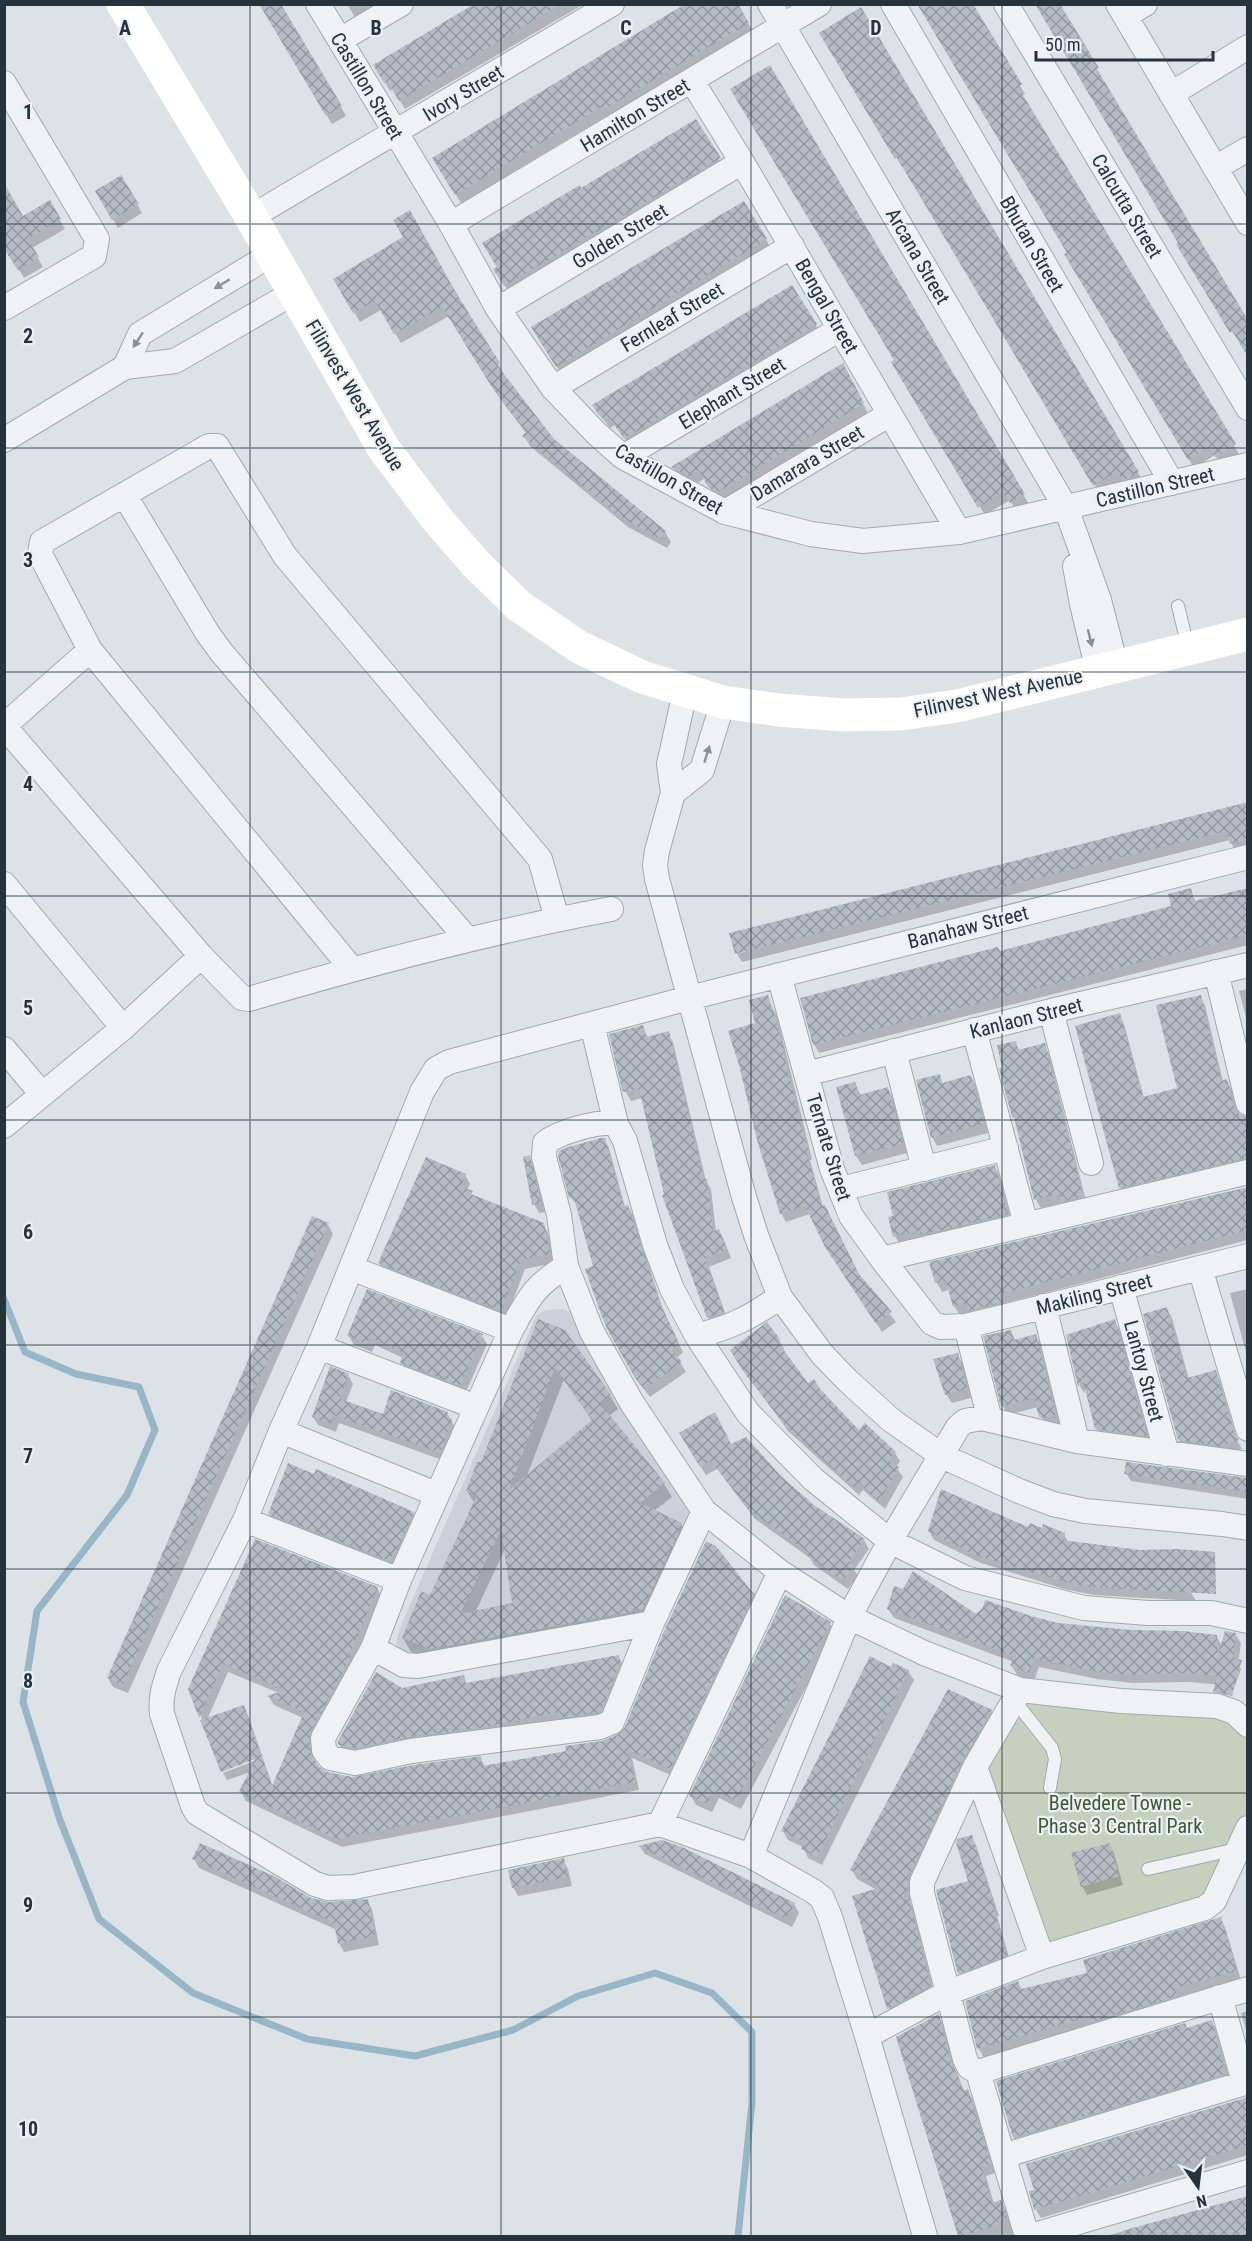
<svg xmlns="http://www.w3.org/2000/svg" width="1252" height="2241" viewBox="0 0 1252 2241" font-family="'Roboto Condensed',sans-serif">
<defs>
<pattern id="building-cross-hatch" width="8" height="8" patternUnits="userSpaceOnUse" patternTransform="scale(1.5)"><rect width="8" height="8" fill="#b4bcc3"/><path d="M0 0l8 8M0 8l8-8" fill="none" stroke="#9299a0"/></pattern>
</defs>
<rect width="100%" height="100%" fill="#dce2e6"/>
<path fill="#cad1d8" d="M562,1309L575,1314L695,1506L646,1618L419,1660L402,1655L396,1642L400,1628L536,1316L546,1310Z"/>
<path fill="#c5d0bd" d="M1020,1690L1162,1704L1247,1725V1828L1214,1901L1047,1956L975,1767Z"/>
<path fill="#0003" fill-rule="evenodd" d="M260,4L341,107L346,116L332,124Z
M347,4H392L359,24Z
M477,4H584L405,109L393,89L390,91L375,65Z
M971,4L1025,94L1022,96L1239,454L1221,465L1215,455L1194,468L1071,264Z
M860,9L1143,481L1128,488L1124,480L1100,494L904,166L902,167L821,33Z
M748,23L753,32L610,118L608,115L461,203L434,158Z
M769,67L1029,504L1016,511L1010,500L985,515L893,363L896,361Z
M695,121L724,168L510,294L495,269L581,190Z
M121,177L142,213L118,228L97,192Z
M49,202L65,229L32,248L43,267L24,278L4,244L23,218Z
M744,203L771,248L562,375L533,327Z
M409,212L504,374L503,375L553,440L665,532L671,542L667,548L628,527L530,446L524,436L526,433L501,400L449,316L401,343L381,310L360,322L335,280L405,238Z
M815,324L820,333L631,447L615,425L610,428L599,414Z
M842,365L868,413L724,500L715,496L705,478L695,485L677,475L673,466Z
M1248,804V850L1236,853L1230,840L742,962L737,954Z
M1248,889V945L819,1053L814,1044L1000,953L1173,907L1190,890L1196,902Z
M1248,989V1025L1239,991Z
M1200,996L1205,1005L1223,1082L1227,1081L1232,1090L1240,1116L1248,1118V1167L1126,1196L1120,1187L1119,1015L1124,1024L1144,1098L1179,1089Z
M767,997L777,1016L812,1159L810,1160L823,1207L860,1277L896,1322L882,1332L832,1256L810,1214L786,1222L781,1213L757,1024Z
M643,1027L648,1038L668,1033L673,1042L706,1181L711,1189L716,1232L718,1231L724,1240L731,1258L709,1267L728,1321L714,1326L709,1318L664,1196L666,1195L642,1098L631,1101L624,1089Z
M1015,1043L1020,1051L1044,1045L1049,1054L1087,1205L1068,1210L1063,1203L1041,1208L1036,1200L1017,1122L1013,1117Z
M939,1076L943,1084L971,1077L976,1086L988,1133L937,1146L932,1137Z
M855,1083L861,1096L888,1089L893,1098L907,1153L862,1165L856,1156L838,1088Z
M604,1139L609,1148L625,1207L628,1206L633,1215L664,1313L683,1352L677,1358L686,1372L650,1397L636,1378L594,1267L578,1206L571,1198Z
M529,1157L534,1166L545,1212L539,1213L534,1204Z
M995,1167L1000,1176L1012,1223L900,1245L895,1236Z
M465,1175L470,1184L467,1190L474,1196L543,1224L548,1233L554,1263L525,1269L506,1319L384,1272L379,1263Z
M1248,1188V1240L1005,1303L1007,1311L975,1319L971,1312L960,1315L954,1306L950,1289L942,1292L937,1283L931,1263Z
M328,1225L333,1234L128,1693L113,1687L108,1678Z
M1248,1289V1360L1230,1293Z
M1167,1309L1172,1318L1189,1379L1215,1372L1220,1381L1238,1442L1242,1449L1224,1454L1185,1449L1179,1440Z
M538,1321L610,1396L618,1409L609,1416L664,1484L672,1497L654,1511L681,1524L689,1538L650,1624L438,1663L411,1652L403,1638L430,1597L475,1504L467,1491L482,1463ZM564,1379L593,1422L526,1478ZM505,1549L513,1605L475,1613Z
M1114,1321L1120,1330L1151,1444L1102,1438L1096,1428L1086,1388L1084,1393L1080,1386L1068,1336Z
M767,1324L779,1340L784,1349L782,1350L807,1385L859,1432L895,1453L900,1461L896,1467L903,1477L885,1509L863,1490L859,1495L788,1431L737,1359Z
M1010,1331L1016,1341L1035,1336L1041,1344L1060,1424L1046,1426L1038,1407L1008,1415L1003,1406Z
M349,1336H482L487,1344L465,1394L407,1371L402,1363L403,1358L375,1345L372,1352L354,1345Z
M957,1355L963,1364L971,1398L952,1403L946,1394Z
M348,1375L353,1384L346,1402L384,1415L447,1413L456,1429L445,1461L339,1423L336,1432L318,1425L313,1417Z
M681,1434L731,1446L780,1477L813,1506L864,1540L869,1549L854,1570L858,1576L848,1589L814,1565L810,1558L755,1519L717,1469L706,1475Z
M1125,1472L1248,1479V1499L1131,1481Z
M269,1513H413L418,1522L395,1569L274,1522Z
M1043,1530L1064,1534L1068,1542L1170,1578L1192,1594L1196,1601L1094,1595L1064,1589L981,1563L934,1540L929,1531Z
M256,1541L377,1588L382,1597L354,1664L313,1748L314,1762L318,1768L327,1773L353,1779L480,1758L485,1767L568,1752L619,1736L753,1595L755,1593L759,1601L675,1777L632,1758L639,1790L342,1847L246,1801L241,1792L251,1772L227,1780L223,1773L262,1758L203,1721L189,1690ZM228,1672L279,1693L269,1697L274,1705L303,1718L273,1787L248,1715L243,1706L207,1720Z
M786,1597L830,1624L835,1633L741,1809L719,1798L712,1812L696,1805L691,1796Z
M888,1609L977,1616L1132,1632L1216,1636L1222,1646L1235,1634L1241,1643L1238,1664L1241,1669L1235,1686L1189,1682L1132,1683L1097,1679L1039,1667L1034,1681L1017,1675L1012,1666L1014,1662L894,1618Z
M618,1656L623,1665L606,1720L345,1753L339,1744L402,1690L463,1677L467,1684Z
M894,1665L908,1671L914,1680L822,1865L808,1858L803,1847L788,1840L783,1831Z
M991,1711L996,1720L910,1902L913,1908L935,1995L894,2017L889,2008L854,1897L877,1890L857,1879L852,1870Z
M971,1837L976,1845L999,1916H997L1011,1964L964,1982L959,1973L969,1882Z
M1109,1845L1114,1853L1123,1885L1087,1895L1082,1886Z
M640,1847L794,1904L799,1913L792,1927L645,1854Z
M194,1859L328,1904L367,1900L372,1909L379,1945L344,1952L339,1943L337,1930L199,1868Z
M563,1860L568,1869L572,1886L518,1896L513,1887Z
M1220,1919L1225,1927L1241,1980L1178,1997L1181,2005L1096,2024L984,2058L979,2049L967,2002L1018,1983L1022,1990L1088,1974Z
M1248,2011V2036L1241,2013Z
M938,2016L943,2024L956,2073L965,2092L968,2091L973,2100L995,2173L986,2176L994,2204L1001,2201L1006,2210L1014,2236H959L898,2037Z
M1211,2021L1216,2030L1231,2083L1019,2146L1014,2138Z
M1248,2099V2155L1041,2218L1036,2210Z
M1248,2197V2236H1106Z"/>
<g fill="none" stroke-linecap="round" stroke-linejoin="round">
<path stroke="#97b6c7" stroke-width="7" d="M4,1299L25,1352L76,1374L139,1387L155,1430L127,1495L37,1611L23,1702L60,1820L99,1919L193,1993L307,2039L415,2056L513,2030L578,1996L655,1973L712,1993L752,2032V2103L738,2236"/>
</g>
<path fill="url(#building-cross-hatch)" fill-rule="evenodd" d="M259,4H281L342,106L326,116Z
M474,4H561L399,101L387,81L384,83L373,65Z
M685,4H738L749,23L603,110L601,107L455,195L432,158Z
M917,4H973L1022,84L1018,87L1236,444L1215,457L1209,447L1188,460L1064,254L1067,253Z
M1035,4H1060L1099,68L1097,69L1248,320V357L1232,331L1230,333L1176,244L1178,243Z
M861,7L1139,472L1129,478L1122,480L1117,472L1093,486L897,158L895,159L819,33Z
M770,65L1025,494L1010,503L1003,492L978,508L891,362L894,360L730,89Z
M696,119L721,158L504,286L493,269L497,267L482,243L580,185L581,188Z
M121,175L139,204L112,220L95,191Z
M4,183L23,216L50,200L61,219L28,239L39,257L18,270L4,249Z
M744,201L767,239L556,367L531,327Z
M410,210L444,271L443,272L500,363L497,365L554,439L666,531L661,539L620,517L522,436L526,432L493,389L442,307L394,334L375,301L353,313L333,279L403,237L393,220Z
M792,285L817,324L624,439L609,417L604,420L598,414L592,405Z
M843,363L864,403L773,459L718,492L708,487L699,470L689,476L671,467Z
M1248,802V840L1230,844L1226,831L735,954L729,933Z
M1191,888L1194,901L1248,888V935L813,1045L800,998L998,947L1000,951L1171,906L1168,894Z
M768,995L785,1052H783L808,1150L806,1151L822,1206L825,1205L859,1274L892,1312L876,1324L825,1247L805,1206L780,1214L757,1140L739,1065L728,1031L755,1023L749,1000Z
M1201,995L1221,1081L1227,1079L1234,1107L1238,1113L1248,1117V1158L1119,1188L1075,1026L1120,1013L1143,1097L1177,1088L1156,1005Z
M643,1025L646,1037L669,1031L704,1179H707L713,1231L719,1229L727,1249L705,1258L724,1312L707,1318L662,1195L664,1194L639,1089L624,1092L622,1090L609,1034Z
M1016,1041L1018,1050L1045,1043L1083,1196L1061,1202L1059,1194L1034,1200L1014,1117H1012L999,1068H1002L997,1045Z
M940,1074L942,1083L971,1075L984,1124L931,1138L916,1080Z
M855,1082L859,1095L888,1087L903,1144L855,1156L836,1087Z
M601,1138H605L624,1206L628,1205L660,1303L679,1343L672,1350L682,1362L644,1389L635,1378L607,1329L601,1314L585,1269L593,1266L574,1198H569L558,1156L559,1151L565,1148Z
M530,1155L541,1203L532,1205L523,1157Z
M426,1157L466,1174L461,1186L473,1191L471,1194L544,1223L550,1254L521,1260L501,1311L378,1263Z
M995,1165L1008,1214L921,1235L920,1230L893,1237L888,1217L893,1216L887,1192Z
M1248,1187V1230L1001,1294L1003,1302L968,1311L966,1303L953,1307L946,1281L935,1283L929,1262Z
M312,1216L329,1223L123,1685L107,1678Z
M367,1289L483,1334L460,1386L400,1363L403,1353L370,1337L367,1344L347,1336Z
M1167,1307L1187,1378L1216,1370L1234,1433L1239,1440L1218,1446L1178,1440L1143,1314Z
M538,1319L565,1330L611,1395L600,1403L665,1483L640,1503L682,1523L681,1528L642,1610L430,1649L402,1638L421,1591L430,1595L477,1495L466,1491L477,1462H481ZM555,1368L592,1420L509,1490ZM501,1530L512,1603L460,1614Z
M1115,1319L1147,1436L1130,1434V1431L1124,1433L1095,1429L1082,1377L1078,1387L1066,1335Z
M767,1322L780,1339L777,1341L808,1383L814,1379L820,1389L859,1430L865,1423L896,1452L888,1461L899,1467L879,1502L858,1482L854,1487L786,1427L743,1371L730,1350Z
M1011,1330L1014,1340L1036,1334L1056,1415L1044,1418L1039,1417L1034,1398L1001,1407L983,1336Z
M958,1353L967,1389L945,1395L933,1359Z
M330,1366L349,1374L340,1399L383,1414L391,1390L448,1412L446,1416L452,1419L440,1453L334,1415L331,1424L312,1417Z
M715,1412L731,1444L746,1437L781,1476L814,1505L865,1539L849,1562L854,1566L843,1581L807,1556L809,1553L749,1510L711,1461L700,1467L679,1433Z
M1126,1462L1248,1478V1492L1124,1474Z
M288,1463L314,1474L316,1469L414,1512L397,1551L394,1550L390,1561L268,1514Z
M941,1489L1028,1527L1030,1523L1042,1528L1043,1524L1065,1533L1062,1540L1140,1550L1177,1549L1215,1552L1216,1594L1088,1587L1058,1580L975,1555L928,1531Z
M255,1539L378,1587L349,1656L351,1657L311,1731L309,1739L310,1752L319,1767L327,1772L352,1777L413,1765L481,1756L483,1766L566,1751L565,1746L602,1741L617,1735L625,1727L665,1629L706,1541L716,1546L753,1593L755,1591L670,1769L628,1750L635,1782L336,1839L239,1792L255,1759L221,1772L200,1720L244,1705L272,1786L304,1712L267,1696L285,1690L223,1664L199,1718L188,1689Z
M913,1571L976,1614L983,1607L985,1600L1031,1616L1058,1623L1132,1630L1183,1631L1217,1635L1218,1654L1225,1631L1236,1633L1233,1658L1242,1660L1232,1696L1213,1692L1217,1676L1183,1673L1126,1675L1091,1671L1034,1658L1029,1673L1010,1666L1014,1656L887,1609L894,1586L903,1589Z
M785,1595L831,1622L736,1801L714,1790L707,1804L689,1796Z
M619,1655L620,1663L601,1711L596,1713L560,1718L558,1712L479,1728L408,1737L355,1748L338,1745V1741L376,1672L402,1688L464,1675L466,1683Z
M870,1656L891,1667L893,1663L909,1670L817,1857L801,1849L804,1842L781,1831Z
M948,1689L992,1710L962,1761L909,1876L908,1888L902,1899L908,1897L931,1985L887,2009L852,1896L881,1887L850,1870Z
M972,1835L995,1907H993L1007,1955L958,1974L936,1890L968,1881L956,1843L957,1839Z
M662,1840L682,1847L795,1903L786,1919L638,1846Z
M200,1843L276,1877L311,1898L329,1902L368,1899L375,1936L338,1944L334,1923L192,1859Z
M1110,1843L1119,1876L1081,1887L1071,1853Z
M564,1858L568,1877L512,1888L508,1870Z
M1221,1917L1237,1971L1174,1988L1177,1996L1093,2022L1091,2016L977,2049L965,2001L1018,1981L1021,1989L1087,1973L1083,1960Z
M939,2014L951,2063L959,2077L963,2091L968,2089L991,2164L982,2167L992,2203L1001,2200L1007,2218L997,2221L998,2225L961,2236H958L896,2037Z
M1212,2020L1225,2074L1013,2138L996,2081L1185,2023L1187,2028Z
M1248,2097V2145L1034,2210L1029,2191L1034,2190L1026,2164Z
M1248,2196V2236H1122V2231Z"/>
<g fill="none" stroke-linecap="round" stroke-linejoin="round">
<defs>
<path id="lane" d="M1178,606L1188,647
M1014,1700L1052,1748L1055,1759L1050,1788
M1148,1869L1237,1849"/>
<path id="street" d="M318,4L451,224L498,309L553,388L596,433L623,457L725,512L811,534L863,541L959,532L1248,465
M770,4L1066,508L1099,600L1116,666
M893,4L1172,483
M1006,4L1248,408
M1118,4L1248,223
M1125,16L1145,4
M340,40L401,4
M692,81L742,162L959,532
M4,83L97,239L94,256L4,308
M1171,94L1248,47
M1215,168L1248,149
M251,217L612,4
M451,224L819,4
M498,309L742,162
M125,367L140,334L272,254
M553,388L792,246
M4,440L125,367L175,361L293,293
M623,457L840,329
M125,496L208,634L222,653L468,940
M725,512L890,414
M1075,566L1082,604L1098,671
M685,692L669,764L673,793L657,851L655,865L657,879L744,1197L756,1235L780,1297L822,1354L847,1380L891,1420L942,1456L1019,1491L1053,1504L1085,1511L1222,1524L1248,1528
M4,726L201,956L242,998L249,999C368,964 488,932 611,909
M4,726L90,650
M673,793L702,770L723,702
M4,884L123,1028
M352,969L90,650L40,554L42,542L209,446H217L285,556L540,859L557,919
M1216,972L1248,1103
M779,975L832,1169L851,1216L882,1259L932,1323L941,1327L966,1326L1248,1256
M1051,1011L1091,1163
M592,1024L616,1124L625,1141L655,1245L672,1289L697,1336C734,1326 749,1318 780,1297
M974,1030L1026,1225
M4,1049L42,1094
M894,1051L924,1169
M806,1074L1051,1011L1248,965
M4,1126L123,1028L201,956
M841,1189L1006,1148
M882,1259L1248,1172
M566,1266L559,1215L544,1157L545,1143C559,1132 599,1120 616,1124
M351,1268L511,1330
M1200,1268L1248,1429
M1121,1287L1167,1454
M1044,1306L1077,1441
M966,1326L990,1420
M697,1336L748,1413L813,1479L890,1541L965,1578L1084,1608L1148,1613H1211L1248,1621
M319,1347L476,1407
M281,1431L436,1494
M704,1511L652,1623L418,1666L404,1665L373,1648L399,1580L511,1330C529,1298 533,1287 566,1266L592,1332L632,1403L704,1511L780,1572L849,1617L924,1653L1020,1690
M245,1520L399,1580
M373,1648L323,1738L324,1750L330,1758L355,1763L411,1751L600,1727L612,1722L652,1623
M975,1767L922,1882V1893L965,2059L969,2067L978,2072L1248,1989
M660,1824L780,1572
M751,1856L849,1617L890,1541L958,1427L965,1421L982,1418L1077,1441L1248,1464
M1042,1957L975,1767L1020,1690L1121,1701L1217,1706L1234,1712L1248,1725
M1220,1997L1244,2082
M867,2036L947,1993L1042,1957L1205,1908L1214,1901L1248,1828
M978,2072L1027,2236
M1003,2156L1248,2082
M925,2236L867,2036L830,1917L822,1898L813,1891L751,1856L660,1824L354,1887L328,1888L315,1884L197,1813L193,1806L162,1714C160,1698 164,1686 169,1671L245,1520L281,1431L319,1347L422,1092L436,1069L449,1062L689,998L1248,857
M1031,2236L1248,2172"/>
</defs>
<use href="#lane" stroke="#a2aab0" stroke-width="14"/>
<use href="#street" stroke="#a2aab0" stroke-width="26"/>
<use href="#lane" stroke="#eff2f5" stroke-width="12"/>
<use href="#street" stroke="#eff2f5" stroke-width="24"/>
<path stroke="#fff" stroke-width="33" d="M123,4L251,217L384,449L437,519L475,563L519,606L579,647L642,677L723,702L779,710L843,715L901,714L957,706L1248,634"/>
</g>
<defs><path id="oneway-solid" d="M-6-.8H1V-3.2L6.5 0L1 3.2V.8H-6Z" transform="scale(1.5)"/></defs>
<g fill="#8a9298">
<use href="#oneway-solid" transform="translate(222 284) rotate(149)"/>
<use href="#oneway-solid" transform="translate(138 340) rotate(123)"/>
<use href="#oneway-solid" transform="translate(1090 638) rotate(76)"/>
<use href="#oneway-solid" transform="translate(707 754) rotate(-73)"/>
</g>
<path fill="none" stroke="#26323c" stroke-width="1.5" stroke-opacity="0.55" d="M250,4V2236M501,4V2236M751,4V2236M1002,4V2236M4,224H1248M4,448H1248M4,672H1248M4,896H1248M4,1120H1248M4,1345H1248M4,1569H1248M4,1793H1248M4,2017H1248"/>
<g text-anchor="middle" stroke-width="4.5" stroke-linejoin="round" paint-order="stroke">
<g font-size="20" fill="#26323c" stroke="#ebf0f4">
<text transform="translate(367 86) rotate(59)" y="7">Castillon Street</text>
<text transform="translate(463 93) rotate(-31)" y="7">Ivory Street</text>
<text transform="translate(635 115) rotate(-31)" y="7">Hamilton Street</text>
<text transform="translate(1127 206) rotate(59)" y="7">Calcutta Street</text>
<text transform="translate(620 236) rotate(-31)" y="7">Golden Street</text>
<text transform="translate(1032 244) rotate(60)" y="7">Bhutan Street</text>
<text transform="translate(918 256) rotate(60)" y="7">Arcana Street</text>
<text transform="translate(827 306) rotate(60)" y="7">Bengal Street</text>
<text transform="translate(672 317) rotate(-31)" y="7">Fernleaf Street</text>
<text transform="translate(732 393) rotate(-31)" y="7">Elephant Street</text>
<text transform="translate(355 395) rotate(59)" y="7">Filinvest West Avenue</text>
<text transform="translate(807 463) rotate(-31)" y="7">Damarara Street</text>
<text transform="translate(669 479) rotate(30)" y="7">Castillon Street</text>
<text transform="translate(1155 487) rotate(-13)" y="7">Castillon Street</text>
<text transform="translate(998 693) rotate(-12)" y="7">Filinvest West Avenue</text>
<text transform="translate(968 927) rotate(-14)" y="7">Banahaw Street</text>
<text transform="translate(1026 1018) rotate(-14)" y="7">Kanlaon Street</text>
<text transform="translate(829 1147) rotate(73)" y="7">Ternate Street</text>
<text transform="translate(1094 1294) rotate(-14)" y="7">Makiling Street</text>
<text transform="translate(1144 1371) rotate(75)" y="7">Lantoy Street</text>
</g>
<g font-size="20" fill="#405833" stroke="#ebf0f4">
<text x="1120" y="1810">Belvedere Towne -<tspan x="1120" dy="23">Phase 3 Central Park</tspan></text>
</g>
</g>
<g font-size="20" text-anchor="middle" font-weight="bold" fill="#26323c" stroke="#ebf0f4" stroke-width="4.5" stroke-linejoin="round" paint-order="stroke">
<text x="125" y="35">A</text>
<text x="376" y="35">B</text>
<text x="626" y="35">C</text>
<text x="876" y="35">D</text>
<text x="28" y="119">1</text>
<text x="28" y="343">2</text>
<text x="28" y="567">3</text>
<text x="28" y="791">4</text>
<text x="28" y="1015">5</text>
<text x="28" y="1239">6</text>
<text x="28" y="1463">7</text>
<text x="28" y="1688">8</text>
<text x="28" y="1912">9</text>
<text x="28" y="2136">10</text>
</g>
<rect width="1252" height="2241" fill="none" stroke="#26323c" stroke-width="12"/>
<g transform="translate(1198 2187) rotate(166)" stroke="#ebf0f4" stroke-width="4.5" paint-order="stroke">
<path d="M0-4.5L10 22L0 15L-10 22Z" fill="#26323c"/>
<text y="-9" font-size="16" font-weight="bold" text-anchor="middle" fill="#26323c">N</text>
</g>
<path d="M1036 51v9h177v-9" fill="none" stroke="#26323c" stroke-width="3"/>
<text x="1045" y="51" font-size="18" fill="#26323c" stroke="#ebf0f4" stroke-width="4.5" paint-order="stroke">50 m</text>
</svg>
